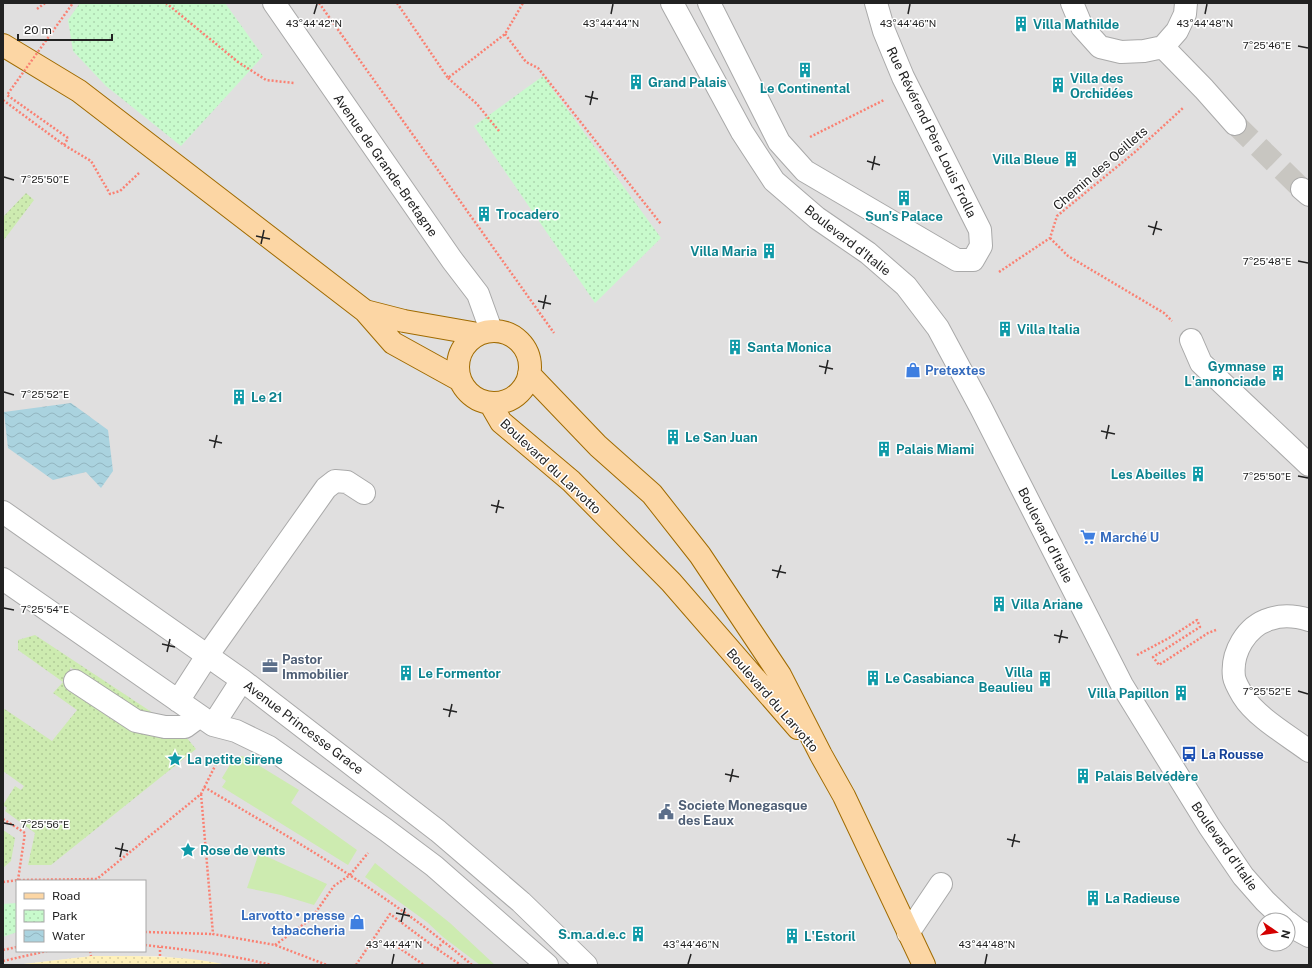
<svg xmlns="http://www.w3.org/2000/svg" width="1312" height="968" viewBox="0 0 1312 968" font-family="'Public Sans',sans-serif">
<defs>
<pattern id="sand-dots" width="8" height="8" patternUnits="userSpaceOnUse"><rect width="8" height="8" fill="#fff1ba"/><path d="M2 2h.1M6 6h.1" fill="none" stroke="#dacea0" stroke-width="1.8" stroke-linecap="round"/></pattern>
<pattern id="park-dots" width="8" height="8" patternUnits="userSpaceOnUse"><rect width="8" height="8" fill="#c8facc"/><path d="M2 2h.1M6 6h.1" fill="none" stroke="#acd6af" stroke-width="1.8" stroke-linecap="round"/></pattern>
<pattern id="garden-dots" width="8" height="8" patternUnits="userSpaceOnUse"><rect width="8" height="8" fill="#cdebb0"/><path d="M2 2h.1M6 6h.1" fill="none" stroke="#b0c997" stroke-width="1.8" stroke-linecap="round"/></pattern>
<pattern id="water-waves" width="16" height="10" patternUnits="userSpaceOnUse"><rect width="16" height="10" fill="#aad3df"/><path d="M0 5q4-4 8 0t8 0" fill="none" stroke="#92b5bf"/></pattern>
</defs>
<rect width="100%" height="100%" fill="#f2efe9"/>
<path fill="#e0dfdf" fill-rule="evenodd" d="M3,3H1309V965H227L212,962L160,956H92L15,965H3ZM17,881H145V951H17ZM1264,920H1288V944H1264Z"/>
<path fill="#cdebb0" d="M241,756L245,757L299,790L291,803L357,850L348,865L222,787L226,781L222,778L234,758Z
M259,853L327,884L314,905L281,895L247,888Z
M375,863L450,923L495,965H480L443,937L427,922L365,877Z"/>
<path fill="url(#sand-dots)" d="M92,956C137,956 183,955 227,965H15Z"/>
<path fill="url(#park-dots)" d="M80,3H225L263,56L181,146L106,86L73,51L68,20Z
M543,76L661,238L595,303L474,126Z
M17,903V932L3,937V904Z"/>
<path fill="url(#garden-dots)" d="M26,193L34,200L3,241V217Z
M35,635L156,715L134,710L70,667L74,690L111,719L129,728L186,737L196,749L51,865H28L35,833L5,811L7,808L3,805L15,786L21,790L24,786L3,771V708L52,741L77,710L53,693L63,682L18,650V640Z
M3,830L15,838L11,861L3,868Z"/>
<path fill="url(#water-waves)" d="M71,403L108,430L113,471L101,488L86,472L53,480L8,448L4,412Z"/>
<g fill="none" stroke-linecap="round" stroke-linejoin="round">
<path stroke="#c8c6c1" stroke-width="22" stroke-dasharray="22 11" stroke-linecap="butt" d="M1235,124L1302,189"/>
<defs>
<path id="minor" d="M274,3L452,260L478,294L491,330
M672,3L742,132L774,181L817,218L868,253L906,286L938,328L981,408L1122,685L1209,826L1243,876L1265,901L1285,920
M709,3L779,142L805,171L957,260H973L981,246L980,230L903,77L884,31L876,3
M1072,3L1082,27L1100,47L1121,52L1144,51L1163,47L1177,31L1185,14L1186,3
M1163,47L1204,89L1235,124
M1302,189L1309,195
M1191,340L1201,363L1309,465
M3,512L242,680L438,831L521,902L586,965
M3,579L213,725L236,731L269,747L386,830L434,866L547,965
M1309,620C1296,616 1282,615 1270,619C1246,626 1231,653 1234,677C1235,683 1240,691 1243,696C1256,717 1289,736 1309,751
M75,681L136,721L165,727H185L200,716
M178,701L207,656L326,488L335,481L347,482L364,493
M213,725L242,680
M1288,922L1298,930L1309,936
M908,933L941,884"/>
<path id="major" d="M3,45L79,91L365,311L393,343L460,380
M365,311L404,321L478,334
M458 367a36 36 0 1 1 72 0a36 36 0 1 1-72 0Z
M529,374L598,446L652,494L700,555L780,675L821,755L844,796L924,965
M490,403L501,422L571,481L671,582L798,728"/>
</defs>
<use href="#minor" stroke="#a9a9a9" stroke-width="24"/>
<use href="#major" stroke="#a06b00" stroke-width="24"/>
<path stroke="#fa8072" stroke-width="2.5" stroke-dasharray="2 2" stroke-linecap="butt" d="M72,3H73
M166,3L238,62L266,80L294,83
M319,3L554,333
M397,3L448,78L505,34L523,3
M37,9L45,3
M505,34L526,62L538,68L661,224
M448,78L477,104L499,131
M3,100L64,145L91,161L110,194L120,191L139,173
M810,137L884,100
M64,145L68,138
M1050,238L1068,256L1164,313L1172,321
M999,272L1050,238L1057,216L1135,152L1183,108
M1137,655L1169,638L1197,620L1200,627L1153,657L1159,665L1208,633L1216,630
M204,787C296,841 390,895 472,965
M201,794L213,934L275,945L327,965
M3,819L25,833L18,880
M3,882L18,880L97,879L201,794L220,756
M145,932L213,934
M145,945C188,950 229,954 271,965
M275,945L311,919L334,886L350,875L368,853
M395,945L424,965
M437,949L461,965
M3,950L17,947
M90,951L91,956
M160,956V947
M3,961L47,951
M356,965L390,914L437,949L444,941"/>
<use href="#minor" stroke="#fff" stroke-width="22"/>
<use href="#major" stroke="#fcd6a4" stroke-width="22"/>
<path stroke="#fa8072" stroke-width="2.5" stroke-dasharray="2 2" stroke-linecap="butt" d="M68,138L7,95L73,3"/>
</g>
<path fill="none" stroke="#222" stroke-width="1.5" d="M314,14L317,4M611,14L613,4M908,14L910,4M1205,14L1207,4M1298,46L1308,48M585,96L598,99M590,105L593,91M867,161L880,165M872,170L875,156M4,177L14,180M1148,226L1162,230M1153,235L1157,221M256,236L270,239M261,244L264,230M1298,261L1308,263M538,301L551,304M543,309L546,295M819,366L833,369M825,374L828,360M4,392L14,395M1101,431L1115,434M1106,439L1109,425M209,440L222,443M214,448L217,435M1298,476L1308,478M491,505L504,508M496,513L499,500M772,570L786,573M777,578L781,565M4,608L14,610M1054,635L1068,638M1059,643L1062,630M162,644L175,647M167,652L170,639M1298,691L1308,694M443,709L457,712M449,717L452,704M725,774L739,777M730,782L733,769M4,823L14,825M1007,839L1020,842M1012,847L1015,834M115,848L128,851M120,857L123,843M396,913L410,916M401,922L405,908M392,964L394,954M688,964L691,954M985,964L987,954"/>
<defs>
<symbol id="building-bare" viewBox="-9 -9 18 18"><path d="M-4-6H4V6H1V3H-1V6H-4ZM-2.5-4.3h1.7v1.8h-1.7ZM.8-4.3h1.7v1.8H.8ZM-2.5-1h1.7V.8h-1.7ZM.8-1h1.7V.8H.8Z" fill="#0f9aa8" stroke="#fff" stroke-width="2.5" paint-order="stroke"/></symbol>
<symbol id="shop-bare" viewBox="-9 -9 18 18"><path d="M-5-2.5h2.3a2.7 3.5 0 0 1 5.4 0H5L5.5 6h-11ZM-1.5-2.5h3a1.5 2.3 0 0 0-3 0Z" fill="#3f7fe0" stroke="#fff" stroke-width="2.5" paint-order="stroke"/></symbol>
<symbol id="supermarket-bare" viewBox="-9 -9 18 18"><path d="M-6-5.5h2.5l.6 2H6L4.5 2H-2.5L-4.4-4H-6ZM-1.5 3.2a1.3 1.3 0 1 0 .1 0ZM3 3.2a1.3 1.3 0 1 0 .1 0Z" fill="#3f7fe0" stroke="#fff" stroke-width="2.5" paint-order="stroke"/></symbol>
<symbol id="office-bare" viewBox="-9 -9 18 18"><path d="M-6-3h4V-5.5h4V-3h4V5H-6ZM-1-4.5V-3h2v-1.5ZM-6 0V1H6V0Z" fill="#5c6f8a" stroke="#fff" stroke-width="2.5" paint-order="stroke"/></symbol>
<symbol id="bus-bare" viewBox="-9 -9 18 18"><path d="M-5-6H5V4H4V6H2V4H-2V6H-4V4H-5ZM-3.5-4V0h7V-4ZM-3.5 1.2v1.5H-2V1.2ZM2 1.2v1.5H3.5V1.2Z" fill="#1a4fb4" stroke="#fff" stroke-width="2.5" paint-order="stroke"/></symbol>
<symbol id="sight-bare" viewBox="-9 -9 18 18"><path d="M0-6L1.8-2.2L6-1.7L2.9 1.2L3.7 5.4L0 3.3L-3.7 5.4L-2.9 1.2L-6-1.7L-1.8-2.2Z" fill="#0f9aa8" stroke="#fff" stroke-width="2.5" paint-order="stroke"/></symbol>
<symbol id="civic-bare" viewBox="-9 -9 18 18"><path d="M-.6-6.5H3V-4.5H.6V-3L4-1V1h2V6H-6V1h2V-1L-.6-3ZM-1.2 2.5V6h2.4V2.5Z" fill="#5c6f8a" stroke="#fff" stroke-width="2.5" paint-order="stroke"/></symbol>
</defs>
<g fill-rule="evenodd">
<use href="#building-bare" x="1010" y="13" width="22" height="22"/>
<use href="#building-bare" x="794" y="59" width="22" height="22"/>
<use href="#building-bare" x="625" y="71" width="22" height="22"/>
<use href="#building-bare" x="1047" y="74" width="22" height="22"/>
<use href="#building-bare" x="1060" y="148" width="22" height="22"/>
<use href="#building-bare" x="893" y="187" width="22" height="22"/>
<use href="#building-bare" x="473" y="203" width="22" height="22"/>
<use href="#building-bare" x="758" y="240" width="22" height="22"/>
<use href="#building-bare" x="994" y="318" width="22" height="22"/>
<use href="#building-bare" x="724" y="336" width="22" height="22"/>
<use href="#shop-bare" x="902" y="359" width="22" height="22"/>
<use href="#building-bare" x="1267" y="362" width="22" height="22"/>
<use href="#building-bare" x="228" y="386" width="22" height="22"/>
<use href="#building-bare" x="662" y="426" width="22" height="22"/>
<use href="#building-bare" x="873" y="438" width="22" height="22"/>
<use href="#building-bare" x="1187" y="463" width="22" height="22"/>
<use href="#supermarket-bare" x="1077" y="526" width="22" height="22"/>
<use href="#building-bare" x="988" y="593" width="22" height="22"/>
<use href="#office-bare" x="259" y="655" width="22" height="22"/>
<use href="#building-bare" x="395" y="662" width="22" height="22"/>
<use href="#building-bare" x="862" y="667" width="22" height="22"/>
<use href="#building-bare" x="1034" y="668" width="22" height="22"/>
<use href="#building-bare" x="1170" y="682" width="22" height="22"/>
<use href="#bus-bare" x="1178" y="743" width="22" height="22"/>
<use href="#sight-bare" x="164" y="748" width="22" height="22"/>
<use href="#building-bare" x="1072" y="765" width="22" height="22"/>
<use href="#civic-bare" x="655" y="801" width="22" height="22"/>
<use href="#sight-bare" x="177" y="839" width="22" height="22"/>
<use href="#building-bare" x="1082" y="887" width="22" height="22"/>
<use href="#shop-bare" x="346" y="911" width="22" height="22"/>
<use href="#building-bare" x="627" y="923" width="22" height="22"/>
<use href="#building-bare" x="781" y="925" width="22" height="22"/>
</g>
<g text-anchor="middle" stroke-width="3" stroke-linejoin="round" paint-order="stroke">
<g font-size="13" font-weight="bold" fill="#0d838f" stroke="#fff" text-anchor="start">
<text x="1033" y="29">Villa Mathilde</text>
<text x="1070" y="83">Villa des<tspan x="1070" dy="15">Orchidées</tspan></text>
<text x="648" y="87">Grand Palais</text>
<text x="805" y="93" text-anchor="middle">Le Continental</text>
<text x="1059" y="164" text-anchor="end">Villa Bleue</text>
<text x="496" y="219">Trocadero</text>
<text x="904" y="221" text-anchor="middle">Sun's Palace</text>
<text x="757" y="256" text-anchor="end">Villa Maria</text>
<text x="1017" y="334">Villa Italia</text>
<text x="747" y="352">Santa Monica</text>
<text x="1266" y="371" text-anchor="end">Gymnase<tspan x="1266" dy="15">L'annonciade</tspan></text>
<text x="251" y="402">Le 21</text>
<text x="685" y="442">Le San Juan</text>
<text x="896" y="454">Palais Miami</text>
<text x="1186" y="479" text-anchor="end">Les Abeilles</text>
<text x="1011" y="609">Villa Ariane</text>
<text x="1033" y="677" text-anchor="end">Villa<tspan x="1033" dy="15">Beaulieu</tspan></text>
<text x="418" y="678">Le Formentor</text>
<text x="885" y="683">Le Casabianca</text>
<text x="1169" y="698" text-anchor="end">Villa Papillon</text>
<text x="187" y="764">La petite sirene</text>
<text x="1095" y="781">Palais Belvédère</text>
<text x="200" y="855">Rose de vents</text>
<text x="1105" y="903">La Radieuse</text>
<text x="626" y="939" text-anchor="end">S.m.a.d.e.c</text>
<text x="804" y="941">L'Estoril</text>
</g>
<g font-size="13" fill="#222" stroke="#fff">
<text transform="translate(932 132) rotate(64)" y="5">Rue Révérend Père Louis Frolla</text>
<text transform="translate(386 165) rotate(55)" y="5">Avenue de Grande-Bretagne</text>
<text transform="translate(1100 168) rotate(-41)" y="5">Chemin des Oeillets</text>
<text transform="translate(848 240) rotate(38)" y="5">Boulevard d'Italie</text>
<text transform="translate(551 466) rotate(43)" y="5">Boulevard du Larvotto</text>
<text transform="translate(1046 535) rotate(63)" y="5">Boulevard d'Italie</text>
<text transform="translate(773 700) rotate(49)" y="5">Boulevard du Larvotto</text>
<text transform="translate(304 727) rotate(37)" y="5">Avenue Princesse Grace</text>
<text transform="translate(1225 846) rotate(55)" y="5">Boulevard d'Italie</text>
</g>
<g font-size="13" font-weight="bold" fill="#366cbe" stroke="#fff" text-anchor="start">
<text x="925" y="375">Pretextes</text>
<text x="1100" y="542">Marché U</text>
<text x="345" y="920" text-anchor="end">Larvotto • presse<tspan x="345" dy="15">tabaccheria</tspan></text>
</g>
<g font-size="13" font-weight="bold" fill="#4e5e75" stroke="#fff" text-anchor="start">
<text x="282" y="664">Pastor<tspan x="282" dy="15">Immobilier</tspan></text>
<text x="678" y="810">Societe Monegasque<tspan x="678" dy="15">des Eaux</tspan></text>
</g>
<g font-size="13" font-weight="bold" fill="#164399" stroke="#fff" text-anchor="start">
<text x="1201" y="759">La Rousse</text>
</g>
</g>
<g font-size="10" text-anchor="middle" fill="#222" stroke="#fff" stroke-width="3" stroke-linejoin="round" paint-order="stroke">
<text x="314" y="27">43°44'42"N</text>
<text x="611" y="27">43°44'44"N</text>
<text x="908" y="27">43°44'46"N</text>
<text x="1205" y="27">43°44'48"N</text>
<text x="1267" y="49">7°25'46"E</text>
<text x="45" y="183">7°25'50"E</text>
<text x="1267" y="265">7°25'48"E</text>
<text x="45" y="398">7°25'52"E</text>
<text x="1267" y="480">7°25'50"E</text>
<text x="45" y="613">7°25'54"E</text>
<text x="1267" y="695">7°25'52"E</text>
<text x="45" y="828">7°25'56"E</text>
<text x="394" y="948">43°44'44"N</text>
<text x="691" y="948">43°44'46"N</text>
<text x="987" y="948">43°44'48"N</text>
</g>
<rect width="1312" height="968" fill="none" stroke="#222222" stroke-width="8"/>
<rect x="16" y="880" width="130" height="72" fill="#ffffff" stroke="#a7a7a7"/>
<rect x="24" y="893" width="20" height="6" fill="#fcd6a4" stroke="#a7a7a7"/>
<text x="52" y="900" font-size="12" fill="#222222">Road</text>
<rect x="24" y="910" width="20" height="12" fill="url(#park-dots)" stroke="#a7a7a7"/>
<text x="52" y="920" font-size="12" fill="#222222">Park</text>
<rect x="24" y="930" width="20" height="12" fill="url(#water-waves)" stroke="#a7a7a7"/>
<text x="52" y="940" font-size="12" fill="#222222">Water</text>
<g transform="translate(1276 932) rotate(103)"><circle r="19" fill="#ffffff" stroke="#a7a7a7"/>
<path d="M0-3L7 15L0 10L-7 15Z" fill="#d40000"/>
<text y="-6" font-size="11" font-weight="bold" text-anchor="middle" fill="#222222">N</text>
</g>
<path d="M18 34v6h94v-6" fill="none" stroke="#222222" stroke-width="2"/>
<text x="24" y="34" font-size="12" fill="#222222" stroke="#ffffff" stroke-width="3" paint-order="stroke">20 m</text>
</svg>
